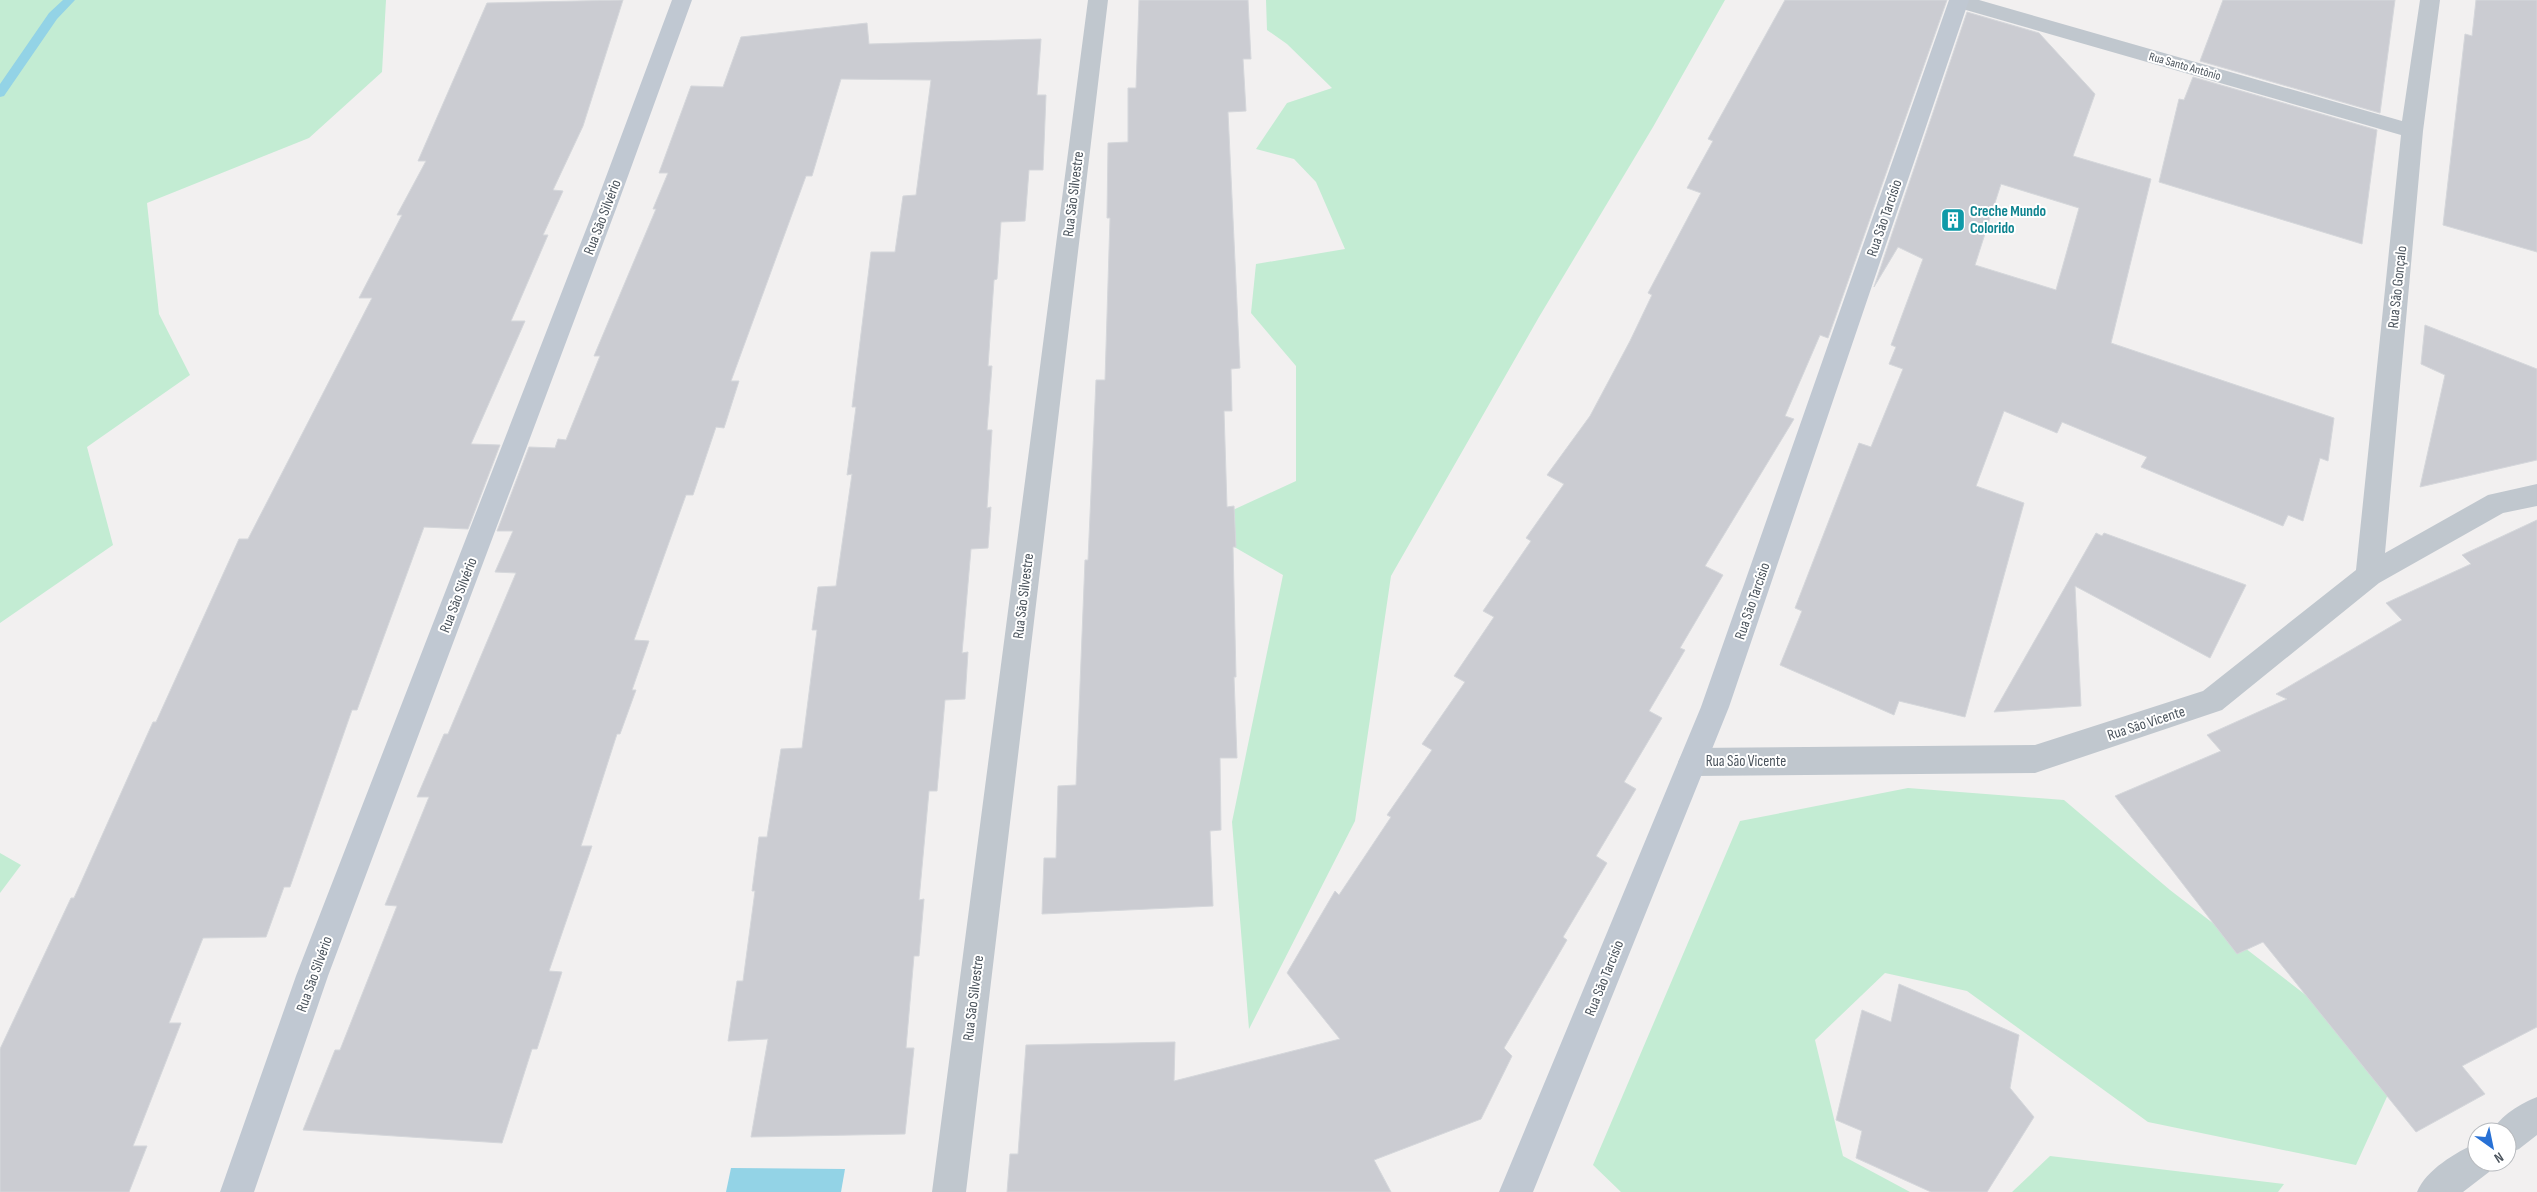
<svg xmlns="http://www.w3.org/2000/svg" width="2537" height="1192" viewBox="0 0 2537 1192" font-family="'Sofia Sans Condensed',sans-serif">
<rect width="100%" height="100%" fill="#f2f0f0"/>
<path fill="#c3ecd3" d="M0,0H386L382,72L309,138L147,203L159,314L190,375L87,447L113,545L0,623Z
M1266,0H1725L1653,127L1539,317L1391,576L1355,821L1249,1029L1232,822L1283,575L1198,526L1296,481V366L1251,313L1256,264L1345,249L1316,182L1294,159L1256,149L1287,103L1332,88L1287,44L1267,30Z
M1908,788L2064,800L2170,890L2400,1068L2356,1165L2148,1122L1967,991L1885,973L1815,1040L1843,1156L1910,1192H1621L1593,1165L1740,821Z
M0,853L21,865L0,893Z
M2050,1156L2284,1184L2278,1192H2012Z"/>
<path fill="#93d3e6" d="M731,1168L845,1169L841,1192H726Z"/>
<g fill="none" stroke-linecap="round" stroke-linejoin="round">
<path fill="#93d3e6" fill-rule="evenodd" d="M63,0H75L57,19L4,96L0,97V84L49,13Z"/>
</g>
<path fill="#cbccd2" stroke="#d5d7db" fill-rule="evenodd" d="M623,0L583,126L553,190L563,191L543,235H548L511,321H525L471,444L500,445L468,529L424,527L357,710H352L290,887H284L266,937L203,938L169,1023H181L133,1146H147L129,1192H0V1049L71,898H74L134,764L153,722H156L239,539H248L372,298H359L402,215H397L426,161H418L487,3Z
M1139,0H1248L1251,59H1243L1246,111L1228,112L1240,368L1231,369L1232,411H1224L1227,507L1234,506L1236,547H1233L1236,677H1234L1237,758H1220L1221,830L1210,831L1213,906L1042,914L1044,858H1056L1058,786L1076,785L1085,560H1088L1096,380H1105L1110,218H1107L1108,143L1128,142V88H1136Z
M1785,0H1947L1828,338L1820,335L1785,416L1794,419L1705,566L1723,575L1680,648L1685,650L1649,711L1662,718L1624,782L1636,789L1596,856L1607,863L1563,937L1567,940L1504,1048L1512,1056L1481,1119L1374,1160L1391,1192H1007L1010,1154H1018L1026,1045L1175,1042L1174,1081L1340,1039L1287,973L1335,891L1339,895L1391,817L1387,815L1432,750L1422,744L1465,682L1454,676L1494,617L1483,611L1531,541L1526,538L1564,484L1547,475L1590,416L1630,341L1652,295L1648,293L1701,193L1687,188L1713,141L1708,139Z
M2223,0H2395L2380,113L2200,61Z
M2476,0H2537V252L2443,225L2465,34L2472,36Z
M1967,12L2039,33L2095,94L2073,156L2151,179L2111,343L2334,418L2328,461L2320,458L2303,521L2288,515L2283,526L2141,467L2147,457L2062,422L2057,433L2004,411L1976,486L2024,503L1965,717L1899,701L1894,715L1780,665L1802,611L1795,608L1859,443L1871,447L1903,369L1889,364L1896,347L1891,345L1923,259L1898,247L1874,287ZM2001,184L2079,208L2056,290L1975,265Z
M867,23L869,44L1041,39L1037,95H1046L1043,170H1029L1025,221L1001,222L997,279L994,280L988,366H992L987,430H992L987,508L991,507L988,548L971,549L962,653L968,652L965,699L945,700L937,791H929L919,900L924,899L919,956H914L906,1048H914L905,1134L751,1137L768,1039L728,1041L737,981H743L755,891H752L759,837H767L781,749L802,748L817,630H812L818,587L836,586L852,474L847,475L856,407H852L871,252H895L903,196L916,195L931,80L841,79L812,176H806L731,381H739L724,428L716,427L693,495H686L634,640L649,641L632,690H636L620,734H617L581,846H592L549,971L562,972L537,1049H532L502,1143L303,1130L335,1050H340L397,906L385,905L429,797H417L444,734H448L516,573L495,572L513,531H497L529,447L555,448L558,439L566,440L600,356H594L656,209H653L668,173H659L691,86L723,87L741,37Z
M2193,77L2377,130L2362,244L2159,182L2179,99L2184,100Z
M2425,325L2537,369V460L2420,487L2445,375L2421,364Z
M2537,520V1027L2462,1066L2485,1094L2416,1132L2263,942L2237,954L2115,796L2221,751L2207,735L2287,699L2276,694L2402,620L2386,603L2471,564L2462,555Z
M2096,533L2102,536L2104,533L2246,585L2210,658L2075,586L2081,706L1994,712Z
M1899,984L2019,1035L2010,1088L2034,1117L1987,1192H1931L1856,1158L1862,1131L1836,1120L1862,1010L1891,1022Z"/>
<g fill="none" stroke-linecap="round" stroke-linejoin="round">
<path fill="#c0c7ce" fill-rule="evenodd" d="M1088,0H1108L966,1192H932Z
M1949,0H1979L2402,121L2420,0H2440L2423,131L2385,553L2488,495L2537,484V506L2503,513L2379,583L2222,710L2035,773L1693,776L1683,772L1678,762L1683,752L1693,748L2035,745L2203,691L2356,570L2401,135L1952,6Z
M2537,1097V1135L2519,1149L2507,1154V1132H2492C2499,1116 2522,1103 2537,1097Z
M2477,1143V1162H2493L2489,1172L2463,1192H2417C2426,1170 2456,1152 2477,1143Z"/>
<path fill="#c0c8d2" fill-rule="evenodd" d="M672,0H692L616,209L328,976L254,1192H220L296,976L594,209Z
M1949,0H1969L1729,707L1533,1192H1499L1701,707Z"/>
</g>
<defs>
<symbol id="building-square" viewBox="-11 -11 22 22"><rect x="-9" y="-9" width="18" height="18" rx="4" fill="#0f9aa8" stroke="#fff"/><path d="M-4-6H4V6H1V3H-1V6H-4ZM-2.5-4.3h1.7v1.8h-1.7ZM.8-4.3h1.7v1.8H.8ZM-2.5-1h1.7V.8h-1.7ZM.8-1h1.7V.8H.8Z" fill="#fff"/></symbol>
</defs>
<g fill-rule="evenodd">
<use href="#building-square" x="1939" y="206" width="28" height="28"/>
</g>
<g text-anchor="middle" stroke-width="4" stroke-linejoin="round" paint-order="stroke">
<g font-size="12" fill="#4a535c" stroke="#fff">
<text transform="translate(2185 66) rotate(16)" y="4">Rua Santo Antônio</text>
</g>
<g font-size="15" fill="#4a535c" stroke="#fff">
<text transform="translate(1073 194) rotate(-83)" y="5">Rua São Silvestre</text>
<text transform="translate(602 217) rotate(-69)" y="5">Rua São Silvério</text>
<text transform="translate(1884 218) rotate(-71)" y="5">Rua São Tarcísio</text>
<text transform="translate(2397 287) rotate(-84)" y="5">Rua São Gonçalo</text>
<text transform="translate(458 595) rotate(-69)" y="5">Rua São Silvério</text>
<text transform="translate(1023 596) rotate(-83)" y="5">Rua São Silvestre</text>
<text transform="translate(1752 601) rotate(-71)" y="5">Rua São Tarcísio</text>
<text transform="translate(2146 723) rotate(-18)" y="5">Rua São Vicente</text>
<text x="1746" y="766">Rua São Vicente</text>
<text transform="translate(314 974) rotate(-70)" y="5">Rua São Silvério</text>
<text transform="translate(1604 978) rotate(-68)" y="5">Rua São Tarcísio</text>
<text transform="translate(973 998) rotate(-83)" y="5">Rua São Silvestre</text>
</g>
<g font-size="15" font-weight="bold" fill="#0d838f" stroke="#fff" text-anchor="start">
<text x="1970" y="216">Creche Mundo<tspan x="1970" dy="17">Colorido</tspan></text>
</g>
</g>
<g transform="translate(2492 1147) rotate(147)"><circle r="24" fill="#ffffff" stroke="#b7babe"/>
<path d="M0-4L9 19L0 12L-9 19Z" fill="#2871d5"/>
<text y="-8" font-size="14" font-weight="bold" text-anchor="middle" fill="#4a535c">N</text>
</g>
</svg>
